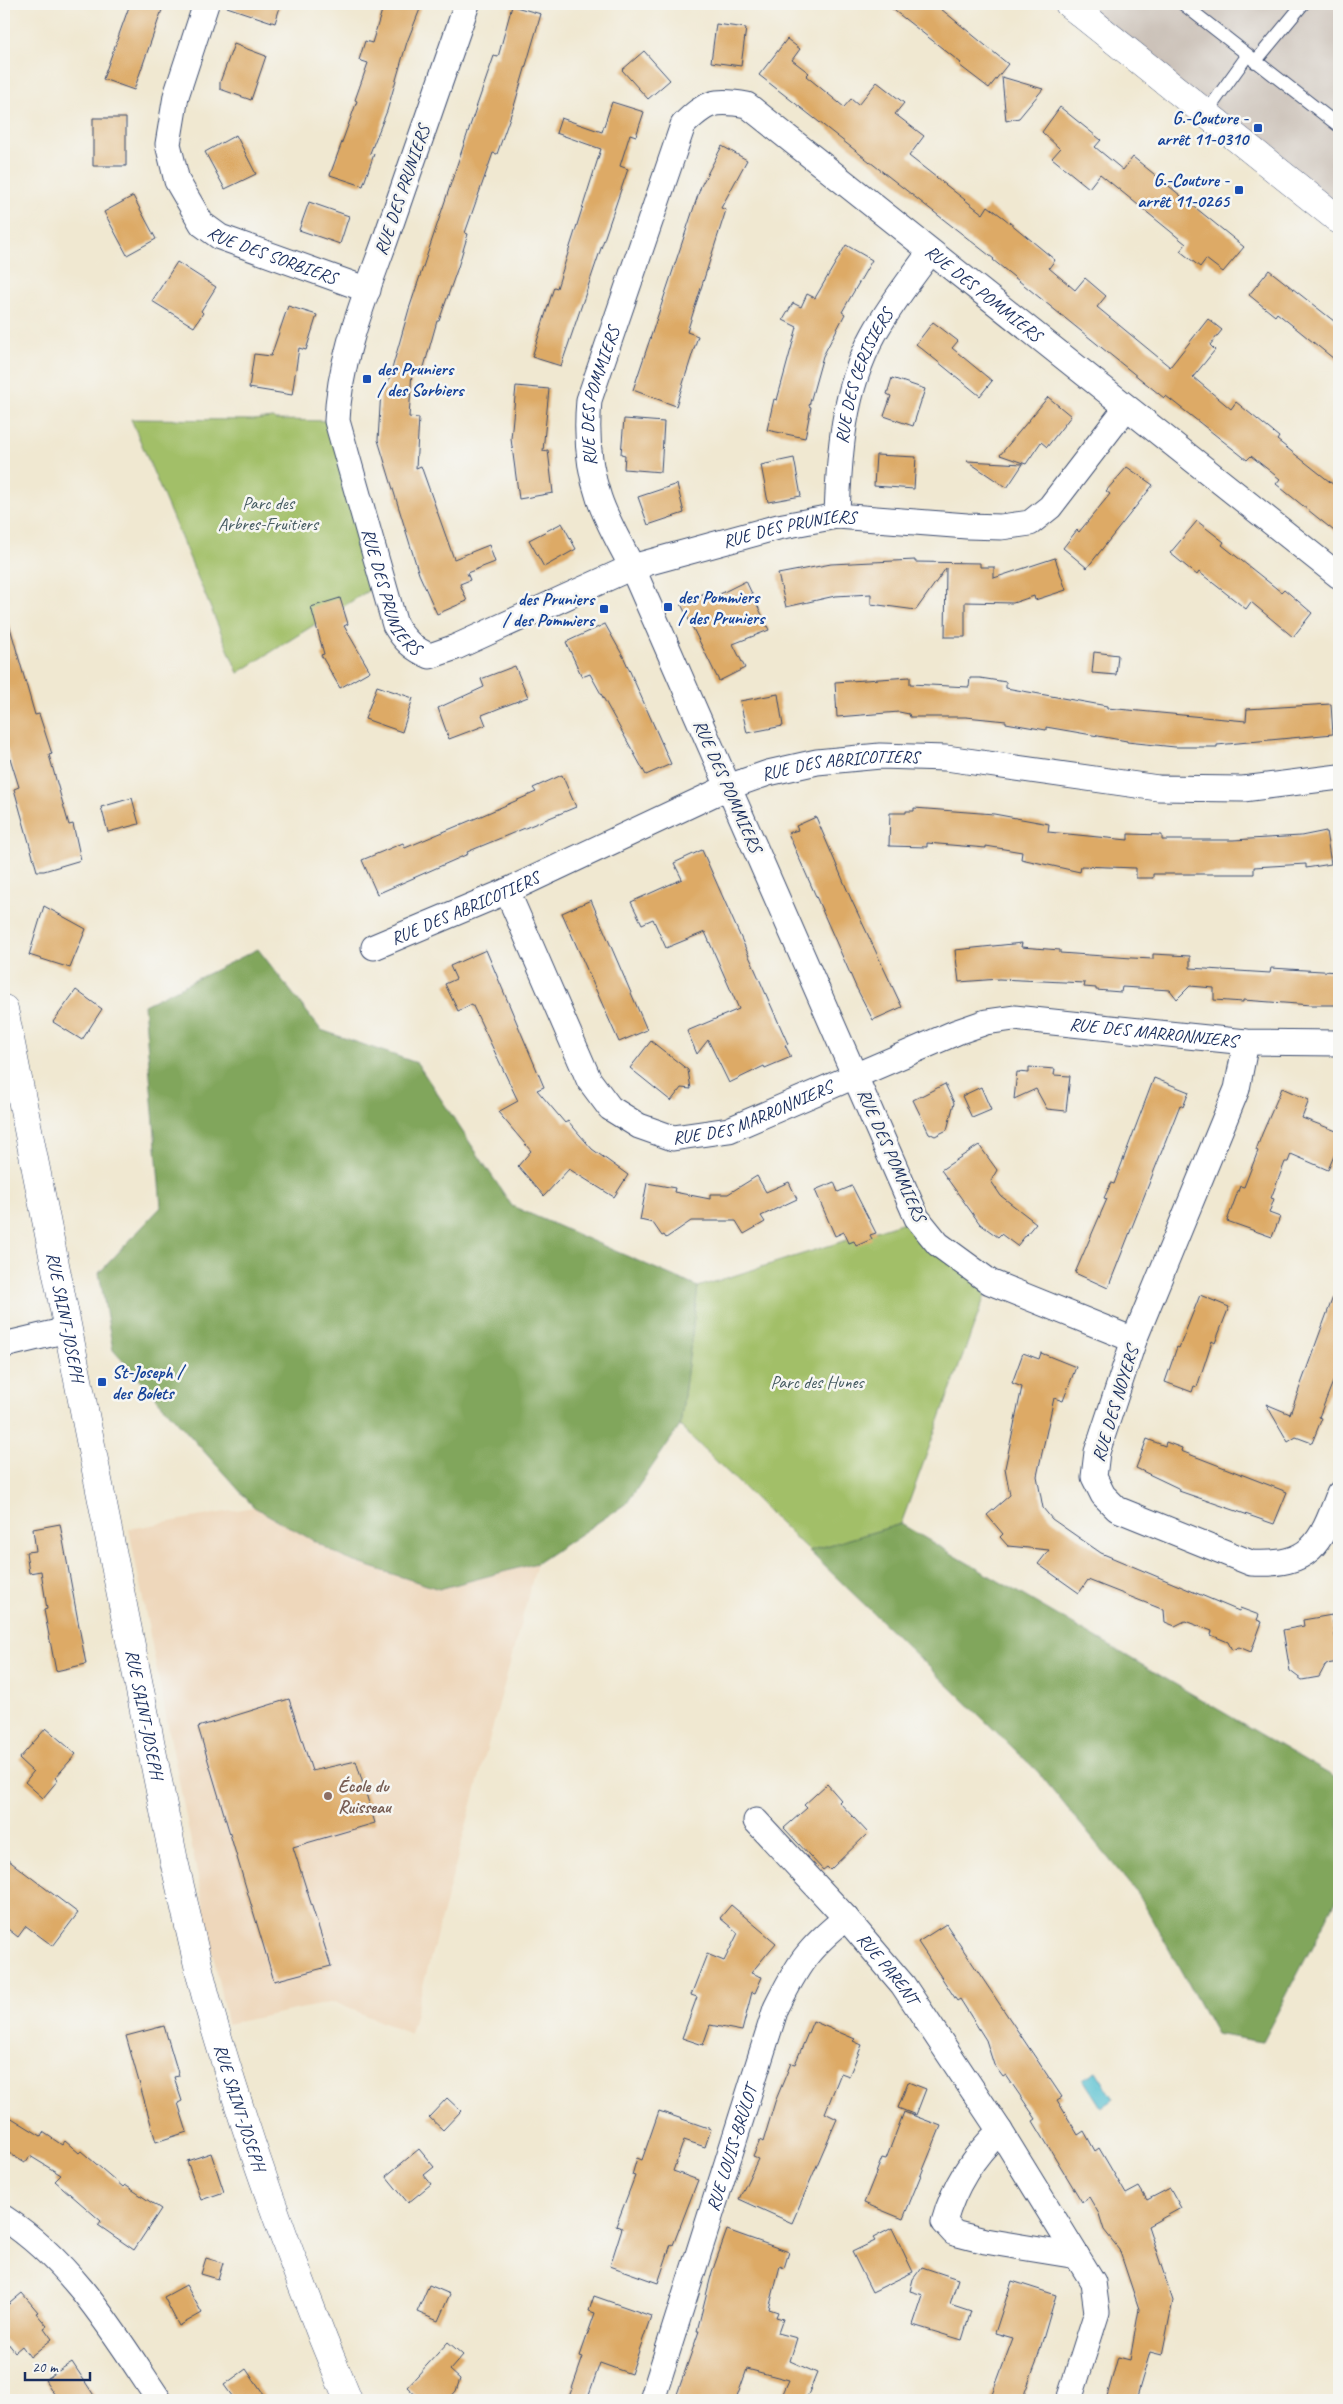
<svg xmlns="http://www.w3.org/2000/svg" width="1343" height="2404" viewBox="0 0 1343 2404" font-family="Caveat,sans-serif">
<rect width="100%" height="100%" fill="#f6f6f2"/>
<filter id="ink" filterUnits="userSpaceOnUse"><feTurbulence type="fractalNoise" baseFrequency=".02" numOctaves="2"/><feDisplacementMap in="SourceGraphic" scale="10" xChannelSelector="R" yChannelSelector="G"/><feConvolveMatrix kernelMatrix="1 2 1 2 8 2 1 2 1" color-interpolation-filters="sRGB"/></filter>
<filter id="wash" filterUnits="userSpaceOnUse"><feTurbulence type="fractalNoise" baseFrequency=".0096" numOctaves="4" result="noise"/><feDisplacementMap in="SourceGraphic" scale="20" xChannelSelector="R" yChannelSelector="G"/><feGaussianBlur stdDeviation="1.12" result="paint"/><feColorMatrix in="noise" values="0 0 0 0 0 0 0 0 0 0 0 0 0 0 0 0 0 1.4 0 .05"/><feComposite in="paint" operator="in"/></filter>
<g filter="url(#wash)">
<rect width="100%" height="100%" fill="#f0e8d1"/>
<path fill="#eed7bb" d="M254,1507L346,1559L439,1589L537,1563L410,2034L334,2002L227,2024L129,1529Z"/>
<path fill="#ccc2b9" d="M1069,4H1339V220Z"/>
<path fill="#a2bf67" stroke="#5e7762" d="M274,418L275,420L337,421L382,582L238,673L131,419L253,420Z
M917,1218L990,1282L901,1524L809,1551L680,1426L698,1287Z"/>
<path fill="#81a65c" stroke="#4e6a5d" d="M258,949L321,1030L417,1063L512,1206L698,1287L680,1426L627,1503L537,1563L439,1589L346,1559L254,1507L113,1350L99,1273L161,1207L144,1005Z
M901,1524L1339,1780V1895L1262,2042L1216,2034L1140,1897L1038,1772L809,1551Z"/>
<path fill="#55c0d0" stroke="#387897" d="M1096,2071L1114,2099L1101,2107L1083,2079Z"/>
<g id="blocks">
<path fill="#da6" d="M130,4H164L134,90L103,79Z
M228,4H281L275,23L227,7Z
M384,4H422L407,42L387,111L370,153L374,154L363,186L330,175L357,101L355,100L368,63L359,60L365,41L372,43Z
M886,4H935L1008,64L989,88L959,65L961,63Z
M512,6L541,14L515,103L497,154L493,153L465,233L468,234L458,267L439,321H437L422,374L412,371L409,417L419,418L416,468L421,466L454,559L489,545L495,562L467,573L470,580L460,584L467,601L437,614L419,574L378,440L381,390H386L409,309L476,108L494,56L498,57Z
M716,24L746,28L741,66L711,62Z
M787,39L800,49L792,60L809,73L806,76L844,107L851,99L858,105L877,82L904,103L895,114L924,136L909,156L983,214L988,206L1004,218L1055,260L1049,268L1075,290L1085,278L1106,296L1097,307L1170,367L1208,319L1222,330L1210,345L1215,350L1193,377L1231,409L1236,402L1279,437L1277,440L1339,489V535L1276,484L1280,479L1251,456L1247,460L1166,396L1164,398L993,260L994,259L759,75Z
M234,44L266,56L251,100L220,89V82Z
M644,51L670,80L648,99L622,70Z
M1002,77L1043,89L1019,118L1006,121Z
M612,102L644,112L636,136L630,134L620,166L628,169L561,366L532,357L554,287L557,288L601,149L556,133L561,118L602,132Z
M1060,107L1101,140L1095,147L1123,170L1133,157L1244,247L1223,272L1206,259L1200,267L1180,251L1186,244L1100,174L1089,188L1052,158L1060,149L1042,132Z
M93,118H126V166H93Z
M236,135L256,174L225,189L205,152Z
M722,146L747,160L721,208L726,210L687,332L698,336L676,406L633,390L701,186Z
M133,196L156,239L127,255L104,212Z
M309,202L349,216L340,244L299,230Z
M846,245L872,260L842,312L845,314L823,356L809,406L811,407L805,438L767,430L774,399L777,400L797,327L783,320L793,303L801,307L807,294L815,298Z
M177,262L216,287L201,311L203,313L194,327L152,301Z
M1269,270L1339,325V363L1277,313L1275,316L1249,295Z
M288,306L317,315L306,350L299,348L292,395L249,388L254,354L271,356Z
M933,322L958,341L952,348L992,381L980,396L916,344Z
M892,378L925,389L913,426L884,416L891,396L887,394Z
M516,386L549,389L543,451L548,450L553,493L519,499L511,439Z
M1048,397L1071,416L1047,447L1041,442L1026,464L1000,455Z
M624,419L664,422L661,472L624,469L625,455L621,454Z
M876,455L916,457L914,489L874,486Z
M794,458L801,496L768,502L761,465Z
M967,461L1023,464L1007,488Z
M1127,467L1153,485L1087,568L1063,548L1077,530L1079,532L1110,494L1106,491Z
M677,484L684,513L648,525L638,497Z
M1197,521L1224,542L1222,545L1281,592L1284,589L1312,613L1293,637L1251,602L1246,609L1199,572L1197,575L1170,553Z
M562,523L576,549L544,567L529,540Z
M1055,558L1066,590L1035,600L1034,596L1013,603L965,602V637H945L946,568L916,610L871,604V594L835,596L786,607L778,574L831,564L915,560V562L980,563V567H994V578Z
M746,581L769,630L733,644L745,668L719,681L681,604L709,591L712,598Z
M340,598L348,624L344,626L370,671L340,688L321,655L324,654L311,607Z
M4,624H9L35,715L39,714L52,754L49,755L69,825L73,824L81,860L44,871H37L14,789L19,787L4,739Z
M605,624L624,658L671,764L646,775L590,674L582,677L566,642Z
M1094,652L1118,655L1116,675L1092,673Z
M515,666L528,697L482,715L486,725L449,739L438,708L484,687L481,679Z
M910,677V684L969,687L970,678H980L1006,682V688L1107,706V708L1246,721L1247,709L1331,704L1333,734L1217,745V747H1175L1127,742V741L1046,727V730L1006,723V721L966,717H910L909,714L899,712L837,717L835,682Z
M377,686L413,698L402,732L365,719Z
M778,694L783,726L747,733L740,701Z
M562,775L576,807L467,852L468,854L377,894L362,860L403,843L405,848L481,816L536,792L533,788Z
M132,798L139,824L108,832L101,807Z
M914,808L994,814L1049,824L1048,832L1128,840V834L1162,835V840H1233L1301,836L1326,831L1331,864L1306,868V864L1254,867V874H1153V878H1136V868L1081,866L1080,872L1021,859L1022,852L986,846V848L927,843V847L889,846L890,813H906V811H914Z
M816,817L851,899L902,1007L873,1020L856,987L788,833L798,830L796,826Z
M702,850L788,1044L785,1045L791,1057L765,1068L764,1066L729,1083L708,1040L697,1054L687,1031L739,1009L705,932L666,948L653,919L642,924L631,902L682,879L674,863Z
M591,900L647,1030L619,1042L562,913Z
M44,906L86,929L70,968L29,955Z
M1022,943L1021,947L1060,950V953L1132,958L1153,959V954L1190,956V968L1270,973L1271,968L1339,972V1005H1311L1243,1000V1002L1214,1000V988L1190,986L1177,999L1170,990L1122,987L1121,992L1096,990V988L1084,987L1085,983L999,979L959,982L955,950Z
M486,950L544,1087L537,1090L565,1123L568,1121L592,1149L628,1175L614,1197L569,1169L544,1196L518,1166L531,1151L498,1112L518,1101L472,1004L458,1011L445,984L456,979L450,966Z
M76,990L102,1009L82,1040L53,1022Z
M651,1041L688,1070L691,1089L681,1088L671,1101L630,1068Z
M1029,1067L1055,1069L1054,1075L1070,1076L1066,1111L1047,1109L1036,1089L1014,1099L1017,1072L1029,1073Z
M1154,1078L1189,1092L1183,1107L1180,1105L1108,1288L1075,1273L1107,1199L1104,1198L1111,1183L1114,1184Z
M945,1084L954,1103L947,1130L935,1136L929,1133L913,1100Z
M981,1087L991,1110L972,1118L962,1096Z
M1282,1088L1309,1100L1302,1118L1339,1132V1144L1328,1170L1291,1154L1288,1162H1285L1271,1198L1274,1199L1269,1213L1280,1217L1272,1237L1227,1221L1240,1186L1244,1187L1258,1151L1256,1150L1262,1134Z
M979,1145L997,1170L991,1181L1001,1196L1036,1223L1017,1246L1001,1234L998,1237L980,1224L941,1170Z
M757,1176L766,1192L789,1182L797,1199L761,1216L765,1222L744,1234L736,1221H691L666,1238L664,1235L662,1236L653,1223L640,1220L647,1183L675,1188L674,1192L710,1199V1194H728Z
M834,1182L838,1192L852,1186L876,1233L870,1235L872,1239L856,1246L854,1241L849,1243L844,1232L835,1236L815,1190Z
M1337,1286L1339,1287V1367L1319,1417L1322,1418L1312,1443L1296,1437L1288,1442L1266,1404L1290,1414Z
M1200,1295L1229,1307L1215,1343L1212,1341L1197,1387L1194,1386L1192,1392L1165,1382L1177,1347L1179,1348Z
M1023,1353L1039,1359L1041,1353L1076,1367L1063,1401L1054,1398L1037,1476L1043,1508L1052,1519L1101,1553L1239,1611L1240,1608L1259,1615L1257,1620L1262,1622L1251,1652L1239,1647L1232,1650L1228,1642L1211,1635L1212,1631L1185,1621L1175,1626L1165,1622L1164,1610L1088,1580L1079,1593L1038,1564L1049,1550L1008,1546L1000,1537L1003,1534L987,1515L1010,1495L1005,1468L1022,1387L1012,1383Z
M1147,1439L1165,1446L1166,1442L1182,1448L1181,1451L1287,1492L1274,1524L1179,1491L1180,1489L1136,1468Z
M60,1524L86,1664L56,1671L44,1610L47,1609L41,1571L29,1573L26,1552L36,1551L33,1529Z
M1332,1615L1339,1662L1326,1664L1319,1677L1302,1680L1290,1671L1283,1630L1304,1626L1303,1620Z
M289,1699L312,1771L356,1761L375,1823L293,1847L331,1966L274,1981L198,1727Z
M46,1728L76,1754L55,1778L58,1780L43,1798L25,1782L33,1772L19,1759Z
M827,1784L841,1800L839,1802L868,1833L830,1870L827,1867L823,1870L784,1828L807,1808L804,1805Z
M4,1857L78,1913L53,1946L26,1926L18,1937L4,1926Z
M731,1905L776,1943L751,1973L762,1977L755,1993L752,1992L742,2031L710,2025L703,2045L682,2038L697,1997L691,1995L707,1954L724,1961L738,1933L720,1918Z
M946,1924L1062,2097L1057,2100L1078,2135L1084,2131L1095,2151L1099,2148L1126,2194L1139,2187L1147,2200L1170,2188L1181,2208L1148,2226L1173,2301L1162,2355L1150,2352L1136,2400H1106L1118,2357L1130,2360L1139,2309L1119,2249L1104,2230L1099,2214L1089,2197L1082,2202L1033,2121L1036,2119L1006,2075L1003,2077L994,2065L986,2040L960,1999L957,2001L918,1942Z
M813,2021L855,2039L853,2041L862,2045L849,2076L841,2073L825,2113L837,2119L792,2223L739,2199L758,2159L753,2157L760,2140L763,2142L775,2102L791,2063L795,2064Z
M164,2026L179,2076L174,2077L182,2101L178,2103L187,2132L156,2142L126,2036Z
M908,2082L926,2089L916,2115L898,2108Z
M447,2098L461,2111L443,2130L429,2117Z
M659,2111L711,2129L705,2147L684,2140L673,2171L698,2180L673,2245L671,2244L658,2283L610,2266L622,2228L616,2226L635,2176L632,2175L637,2158L642,2160Z
M904,2112L941,2126L903,2219L864,2203L882,2158L886,2159Z
M10,2117L41,2136L43,2132L62,2145L65,2141L79,2153L81,2151L123,2187L125,2185L161,2209L134,2250L98,2225L101,2221L55,2181L61,2175L30,2156L25,2163L4,2150V2127Z
M419,2149L434,2167L424,2175L431,2184L408,2203L386,2176Z
M211,2153L224,2192L201,2200L187,2161Z
M892,2228L913,2272L872,2292L852,2252L875,2241L873,2238Z
M727,2230L789,2252L784,2268L780,2266L769,2309L778,2312L776,2317L783,2319L778,2333L797,2338L790,2361L817,2373L806,2400H780L789,2380L747,2369L736,2400H675L699,2331H697L712,2272Z
M206,2258L223,2263L218,2279L201,2274Z
M922,2267L958,2279L950,2304L971,2311L962,2340L913,2325L923,2295L910,2291L913,2279Z
M1012,2281L1056,2295L1036,2363L1022,2400H990L1013,2338L995,2333Z
M186,2285L202,2313L179,2326L164,2297Z
M429,2285L450,2294L438,2321L417,2312Z
M22,2293L38,2312L36,2313L47,2326L44,2328L52,2339L30,2357L22,2346L15,2352L4,2338V2308Z
M594,2296L651,2316L631,2374L600,2363L587,2400H568L583,2357L580,2356L595,2313L589,2311Z
M448,2342L463,2355L450,2370L460,2379L456,2391L448,2400H421L407,2387Z
M72,2362L97,2400H58L45,2380Z
M246,2369L267,2400H235L224,2385Z"/>
</g>
</g>
<g filter="url(#ink)">
<use href="#blocks" fill-opacity="0" stroke="#3b4b6f" stroke-width="1"/>
<g fill="none" stroke-linecap="round" stroke-linejoin="round">
<defs>
<path id="service" d="M1183,4L1339,126
M1255,62L1303,4
M1206,113L1247,56"/>
<g id="minor">
<path id="s1" d="M206,4L176,96L168,144L177,181L202,224L220,237L368,290"/>
<path id="s2" d="M467,4C440,82 413,160 386,238C365,297 339,358 337,421L395,625C404,640 413,649 430,656L456,647L632,567L778,527L837,516L967,526L1001,527L1030,523L1050,507L1126,408"/>
<path id="s3" d="M837,516C839,454 843,390 874,334C890,305 911,279 930,252"/>
<path id="s4" d="M507,891L589,1080L610,1108L639,1126L673,1138L729,1130L957,1032L986,1022L1014,1018L1246,1042L1339,1043"/>
<path id="s5" d="M374,947L507,891L728,787L768,773L817,762L880,756L946,758L1158,788L1243,789L1339,777"/>
<path d="M1246,1042L1237,1089L1134,1340L1097,1452L1094,1477L1103,1495L1117,1509L1251,1563C1311,1566 1320,1545 1339,1494"/>
<path id="s6" d="M1134,1340L990,1282L938,1244L917,1218L632,567C621,545 607,522 599,498C588,466 586,433 589,400L683,125C706,102 715,99 747,105L1339,576"/>
<path d="M4,1345L67,1330"/>
<path id="s7" d="M756,1821L846,1918L903,1985L1000,2131L1093,2282L1097,2312L1069,2400"/>
<path d="M1000,2131C973,2156 954,2186 944,2222L954,2233L985,2241L1077,2256"/>
<path d="M4,2218C73,2263 114,2333 159,2400"/>
<path id="s8" d="M652,2400L776,2008C798,1964 807,1949 846,1918"/>
</g>
<g id="tertiary">
<path id="s9" d="M4,1009L174,1861C185,1906 194,1952 206,1997C245,2134 293,2269 348,2400"/>
</g>
<path id="primary" d="M1069,4L1339,220"/>
</defs>
<use href="#service" stroke="#3b4b6f" stroke-width="14"/>
<use href="#minor" stroke="#3b4b6f" stroke-width="27"/>
<use href="#tertiary" stroke="#3b4b6f" stroke-width="29"/>
<use href="#primary" stroke="#3b4b6f" stroke-width="29"/>
<use href="#service" stroke="#fff" stroke-width="12"/>
<use href="#minor" stroke="#fff" stroke-width="25"/>
<use href="#tertiary" stroke="#fff" stroke-width="28"/>
<use href="#primary" stroke="#fff" stroke-width="28"/>
</g>
</g>
<g fill="#1a4fb4" stroke="#f6f6f2" stroke-width="2">
<rect x="1253" y="123" width="10" height="10" rx="2.5"/>
<rect x="1234" y="185" width="10" height="10" rx="2.5"/>
<rect x="362" y="374" width="10" height="10" rx="2.5"/>
<rect x="663" y="602" width="10" height="10" rx="2.5"/>
<rect x="599" y="604" width="10" height="10" rx="2.5"/>
<rect x="97" y="1377" width="10" height="10" rx="2.5"/>
</g>
<circle fill="#8d6e63" stroke="#f6f6f2" stroke-width="2" cx="328" cy="1796" r="5"/>
<g text-anchor="middle" stroke-width="5" stroke-linejoin="round" paint-order="stroke">
<g font-size="18" font-weight="bold" fill="#164399" stroke="#f6f6f2" text-anchor="end">
<text x="1248" y="124">G.-Couture -<tspan x="1248" dy="21">arrêt 11-0310</tspan></text>
<text x="1229" y="186">G.-Couture -<tspan x="1229" dy="21">arrêt 11-0265</tspan></text>
<text x="377" y="375" text-anchor="start">des Pruniers<tspan x="377" dy="21">/ des Sorbiers</tspan></text>
<text x="678" y="603" text-anchor="start">des Pommiers<tspan x="678" dy="21">/ des Pruniers</tspan></text>
<text x="594" y="605">des Pruniers<tspan x="594" dy="21">/ des Pommiers</tspan></text>
<text x="112" y="1378" text-anchor="start">St-Joseph /<tspan x="112" dy="21">des Bolets</tspan></text>
</g>
<g font-size="18" fill="#1b2f5e" stroke="#f6f6f2">
<text transform="translate(402 190) rotate(-71)" y="6">RUE DES PRUNIERS</text>
<text dy="6" stroke="none"><textPath href="#s1" startOffset="311">RUE DES SORBIERS</textPath></text>
<text dy="6" stroke="none"><textPath href="#s6" startOffset="1804">RUE DES POMMIERS</textPath></text>
<text dy="6" stroke="none"><textPath href="#s3" startOffset="144">RUE DES CERISIERS</textPath></text>
<text dy="6" stroke="none"><textPath href="#s6" startOffset="1145">RUE DES POMMIERS</textPath></text>
<text dy="6" stroke="none"><textPath href="#s2" startOffset="1081">RUE DES PRUNIERS</textPath></text>
<text dy="6" stroke="none"><textPath href="#s2" startOffset="618">RUE DES PRUNIERS</textPath></text>
<text dy="6" stroke="none"><textPath href="#s5" startOffset="504">RUE DES ABRICOTIERS</textPath></text>
<text transform="translate(728 786) rotate(66)" y="6">RUE DES POMMIERS</text>
<text dy="6" stroke="none"><textPath href="#s5" startOffset="99">RUE DES ABRICOTIERS</textPath></text>
<text dy="6" stroke="none"><textPath href="#s4" startOffset="815">RUE DES MARRONNIERS</textPath></text>
<text dy="6" stroke="none"><textPath href="#s4" startOffset="395">RUE DES MARRONNIERS</textPath></text>
<text transform="translate(892 1155) rotate(66)" y="6">RUE DES POMMIERS</text>
<text dy="6" stroke="none"><textPath href="#s9" startOffset="314">RUE SAINT-JOSEPH</textPath></text>
<text transform="translate(1115 1404) rotate(-73)" y="6">RUE DES NOYERS</text>
<text dy="6" stroke="none"><textPath href="#s9" startOffset="719">RUE SAINT-JOSEPH</textPath></text>
<text dy="6" stroke="none"><textPath href="#s7" startOffset="198">RUE PARENT</textPath></text>
<text dy="6" stroke="none"><textPath href="#s9" startOffset="1124">RUE SAINT-JOSEPH</textPath></text>
<text dy="6" stroke="none"><textPath href="#s8" startOffset="264">RUE LOUIS-BRÛLOT</textPath></text>
</g>
<g font-size="18" fill="#445a61" stroke="#f6f6f2">
<text x="268" y="509">Parc des<tspan x="268" dy="21">Arbres-Fruitiers</tspan></text>
<text x="817" y="1388">Parc des Hunes</text>
</g>
<g font-size="18" font-weight="bold" fill="#785e54" stroke="#f6f6f2" text-anchor="start">
<text x="338" y="1792">École du<tspan x="338" dy="21">Ruisseau</tspan></text>
</g>
</g>
<rect width="1343" height="2404" fill="none" stroke="#f6f6f2" stroke-width="20"/>
<path d="M25 2372v8h65v-8" fill="none" stroke="#1b2f5e" stroke-width="2.5"/>
<text x="32" y="2372" font-size="15" fill="#1b2f5e" stroke="#f6f6f2" stroke-width="4" paint-order="stroke">20 m</text>
</svg>
